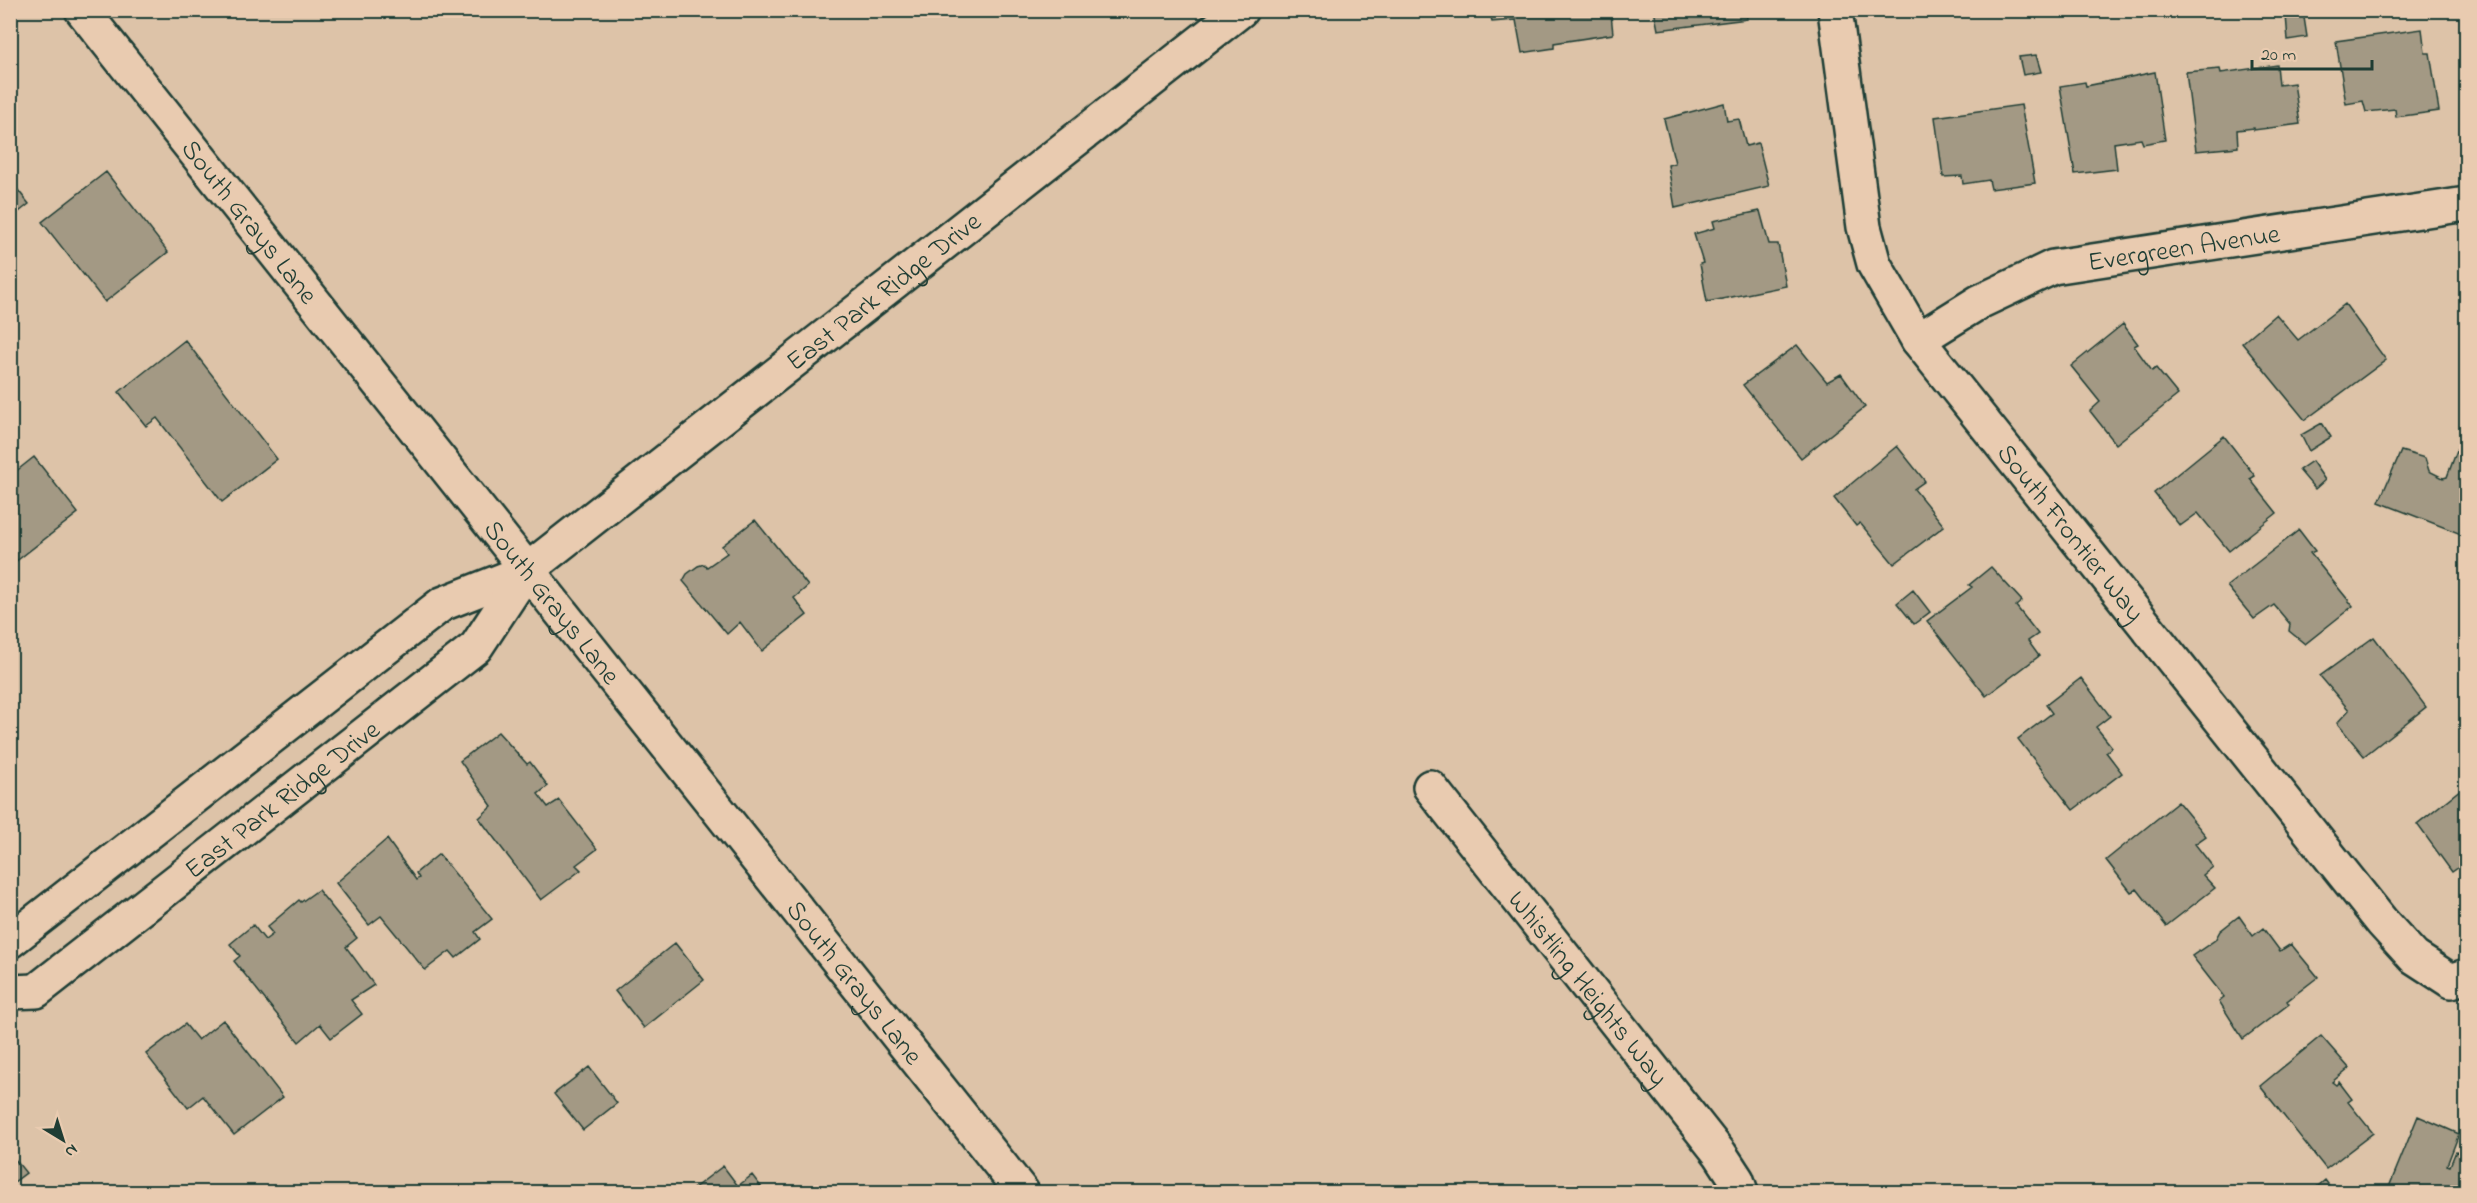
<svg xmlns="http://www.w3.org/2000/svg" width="2477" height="1203" viewBox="0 0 2477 1203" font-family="'Indie Flower',sans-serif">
<rect width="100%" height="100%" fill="#ddc3a8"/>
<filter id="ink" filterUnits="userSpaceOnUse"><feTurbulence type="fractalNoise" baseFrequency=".0167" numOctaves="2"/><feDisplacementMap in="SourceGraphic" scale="12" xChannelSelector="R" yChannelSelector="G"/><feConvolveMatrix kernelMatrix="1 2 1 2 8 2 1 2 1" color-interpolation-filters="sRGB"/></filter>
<g filter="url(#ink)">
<path fill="#a39984" stroke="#1f3d34" stroke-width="1.5" d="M1490,10H1622L1623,13L1611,14L1613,34L1554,43V48L1522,53L1516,20L1492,22Z
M1654,10H1746L1747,19L1658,30Z
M2303,11L2307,37L2288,40L2286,15Z
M2422,29L2425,53H2430L2439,111L2396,117L2395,109L2366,112L2363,101L2346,104L2336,41Z
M2036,55L2041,72L2023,75L2019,57Z
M2277,65L2279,85L2294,83L2300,124L2254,130V128L2237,130L2238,147L2196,151L2186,72L2220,69L2221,73Z
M2155,72L2165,140L2143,144L2141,139L2114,143L2117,169L2075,174L2060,86L2085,82L2086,86Z
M1724,103L1727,121L1739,119L1746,146L1758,143L1769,186L1675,208L1668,165L1675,163L1664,119Z
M2021,105L2035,183L1991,189L1989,180L1963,184L1962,176L1943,177L1935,117Z
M106,172L168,252L105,302L42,222Z
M10,180L29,204L10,219Z
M1760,211L1769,244H1778L1786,286L1707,302L1700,264L1703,263L1694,234L1715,228L1713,221Z
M2345,304L2386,360L2305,420L2242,343L2276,314L2298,340Z
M2123,324L2138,344L2134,346L2152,371L2156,368L2178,395L2116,444L2090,411L2100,402L2071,366Z
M185,340L277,459L222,502L157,418L146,426L119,392Z
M1797,345L1827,382L1841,374L1865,407L1801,458L1743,385Z
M2322,423L2331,437L2309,451L2301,435Z
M2224,436L2255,476L2250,479L2277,513L2229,551L2198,513L2180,526L2154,493Z
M2460,442L2466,445V536L2379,502L2401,451L2425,458L2429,471L2443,478L2447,477Z
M1897,446L1925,481L1914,489L1944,526L1894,564L1860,523L1856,526L1834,498Z
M34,457L78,513L10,566V476Z
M2312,461L2325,480L2315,489L2299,470Z
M755,520L808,586L794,598L807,615L762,651L740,622L727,634L683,581L687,574L698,566L704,564L707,567L727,553L722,546Z
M2299,530L2315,551L2310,553L2353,606L2305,644L2289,631L2290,624L2274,605L2254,619L2227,586Z
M1991,567L2022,601L2016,606L2038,634L2028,641L2039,656L1986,696L1927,621L1972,587L1969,585Z
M1913,590L1930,612L1914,624L1897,603Z
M2374,637L2426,707L2364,756L2337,723L2349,710L2320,676Z
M2081,678L2110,716L2096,727L2112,747L2106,752L2122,773L2073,810L2018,739L2052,713L2046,705Z
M498,732L527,764L530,762L548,786L538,794L548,807L559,800L597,849L576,865L581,870L541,900L479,818L492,806L460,761Z
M2466,785V862L2452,872L2417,824Z
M2178,802L2206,836L2195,844L2213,867L2203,875L2215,888L2166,926L2137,889L2131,892L2106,860Z
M387,839L416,880L419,878L416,873L439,854L492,919L475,932L480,939L456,958L450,951L425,970L381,916L369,925L336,883Z
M318,890L357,938L346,947L374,985L351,1000L362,1014L331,1038L320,1024L299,1042L234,961L240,956L230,944L253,925L265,940L273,934L267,927L299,900L301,902Z
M2239,916L2253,936L2263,928L2280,951L2291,944L2318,977L2287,1001L2289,1004L2243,1039L2219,1001L2224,997L2192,956L2215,940L2220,931Z
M675,943L704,980L644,1028L615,991Z
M223,1020L283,1097L234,1135L203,1096L188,1108L146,1054L185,1024L198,1040Z
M2321,1036L2349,1068L2332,1082L2336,1085L2339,1082L2352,1099L2348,1102L2373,1133L2326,1169L2260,1086Z
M589,1067L617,1103L583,1130L554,1094Z
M2418,1116L2459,1134L2447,1165L2450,1166L2456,1151L2466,1155V1192H2387Z
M10,1153L26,1173L10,1185Z
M723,1166L738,1186L752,1175L765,1192H689Z
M2325,1180L2334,1192H2313L2312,1191Z"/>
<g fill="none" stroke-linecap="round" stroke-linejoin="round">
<defs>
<g id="street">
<path id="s1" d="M1835,10L1864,227L1874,264L1918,340L2382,922L2414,957L2451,981L2466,976"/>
<path id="s2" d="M1918,340L1979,302L2053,267L2466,204"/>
<path id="s3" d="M1430,787L1720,1154L1737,1180L1741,1192"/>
<path id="s4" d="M10,941L442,604L526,571L1241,10"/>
<path id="s5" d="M10,992L36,991L476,647L526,571"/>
</g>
<g id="secondary">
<path id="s6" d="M82,10L1022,1192"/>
</g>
</defs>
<use href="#street" stroke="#1f3d34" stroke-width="38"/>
<use href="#secondary" stroke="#1f3d34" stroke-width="38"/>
<use href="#street" stroke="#e9cbb0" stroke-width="33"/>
<use href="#secondary" stroke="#e9cbb0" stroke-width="33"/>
</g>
</g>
<g text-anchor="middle" stroke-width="4.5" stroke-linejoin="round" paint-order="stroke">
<g font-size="27" fill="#1f3d34" stroke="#e9cbb0">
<text dy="9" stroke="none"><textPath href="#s6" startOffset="270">South Grays Lane</textPath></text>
<text dy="9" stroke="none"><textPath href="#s2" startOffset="286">Evergreen Avenue</textPath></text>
<text dy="9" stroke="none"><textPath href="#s4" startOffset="1092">East Park Ridge Drive</textPath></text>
<text dy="9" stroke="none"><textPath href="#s1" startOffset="591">South Frontier Way</textPath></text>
<text dy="9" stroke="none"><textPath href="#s6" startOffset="756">South Grays Lane</textPath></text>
<text dy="9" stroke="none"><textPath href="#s5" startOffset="338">East Park Ridge Drive</textPath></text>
<text dy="9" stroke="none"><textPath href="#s6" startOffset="1242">South Grays Lane</textPath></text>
<text dy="9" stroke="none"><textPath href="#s3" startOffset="256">Whistling Heights Way</textPath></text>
</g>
</g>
<rect width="2477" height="1203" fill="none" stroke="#e9cbb0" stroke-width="36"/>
<rect x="18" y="18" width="2441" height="1167" fill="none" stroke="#1f3d34" stroke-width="2" filter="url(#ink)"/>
<g transform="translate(63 1140) rotate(142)" stroke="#e9cbb0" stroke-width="4.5" paint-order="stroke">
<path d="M0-4.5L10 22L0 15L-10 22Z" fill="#1f3d34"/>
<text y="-9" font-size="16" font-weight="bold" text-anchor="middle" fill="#1f3d34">N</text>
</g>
<path d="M2252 60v9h120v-9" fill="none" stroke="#1f3d34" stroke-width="3"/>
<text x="2261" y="60" font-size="18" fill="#1f3d34" stroke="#e9cbb0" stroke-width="4.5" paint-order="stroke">20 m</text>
</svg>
